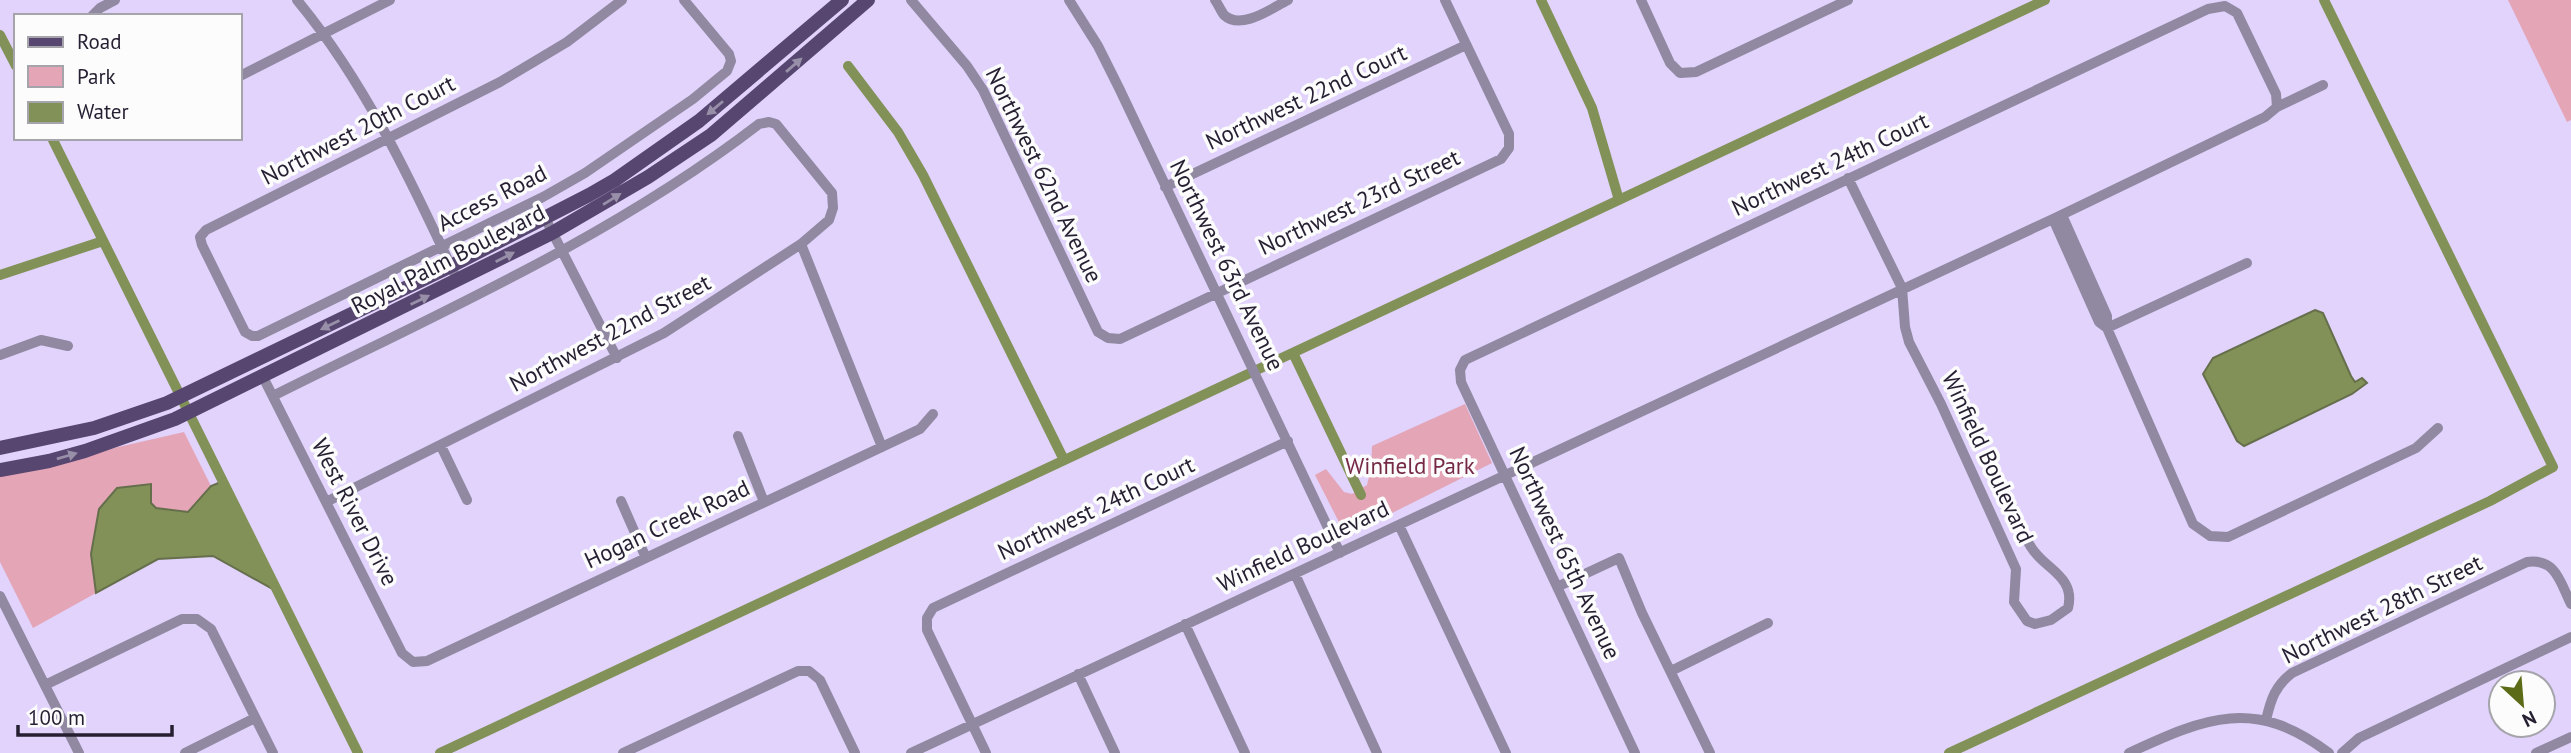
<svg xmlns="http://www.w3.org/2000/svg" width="2571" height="753" viewBox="0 0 2571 753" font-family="'PT Sans',sans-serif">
<rect width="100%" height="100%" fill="#e1d3fc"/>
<path fill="#e4a5b7" d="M2508,0H2571V120L2567,122Z
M1465,404L1492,463L1346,536L1315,475L1326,469L1344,492L1352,494L1367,485L1371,468L1372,446Z
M184,432L211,486L188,512L156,508L151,503V485L117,489L99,509L91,554L96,593L33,628L0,562V474Z"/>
<path fill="#829157" stroke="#666f4c" stroke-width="2" d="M2315,310L2323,313L2351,376L2355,382L2362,378L2367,383L2352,394L2244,446L2237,441L2203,374L2213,358Z
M223,481L278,592L213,556L158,559L96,593L91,554L99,509L117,488L151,484V503L156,508L188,512L211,486Z"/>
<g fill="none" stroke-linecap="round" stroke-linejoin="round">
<path stroke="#829157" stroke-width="10" d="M1541,0L1592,108L1619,200
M0,35L16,66
M848,66L898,132L923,175L1064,460
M52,138L358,753
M0,275L103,241
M1293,353L1361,495
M440,753L2045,0
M1949,753L2490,501L2553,467L2324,0"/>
<path stroke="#9189a2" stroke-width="10" d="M297,0C364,81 410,178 454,273
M622,0L567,42L500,82L206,230L200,237L202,245L245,332L252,336H258L543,197L585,173L693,99L727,71L731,61L729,54L684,0
M911,0L967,66L983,90L1098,332L1108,338L1120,339L1501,159L1509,148V134L1445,0
M1069,0L1098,46L1119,88L1340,553
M1215,0C1218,4 1221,11 1224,15C1241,31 1272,8 1288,0
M1641,0L1670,63L1680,73L1696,72L1848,0
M92,16L100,8L115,0
M240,76L390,0
M1848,178L1902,288L1905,327L1909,342L1941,404L2016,569L2014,602L2027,621L2035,624L2051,620L2068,608C2076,576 2044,569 2031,547C2019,528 2011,507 2001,487
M1165,187L1466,45
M2062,215L2107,316V328L2193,524L2210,536L2228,537L2416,448L2438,428
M545,218L617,358
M2053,219L2099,322L2107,328
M801,244L882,447
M2107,328L2247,263
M0,355L41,340L68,346
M263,377L402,653L413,662L427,661L920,429L933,414
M273,396C439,313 611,238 759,124L769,122L776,124L832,193L833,208L829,220L801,244L664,333L326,502
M738,436L764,502
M441,446L467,500
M621,501L646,558
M1399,525L1506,753
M1295,574L1377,753
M1559,586L1619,558L1642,613L1710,753
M0,596L79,753
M1185,624L1245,753
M1671,671L1768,623
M1078,674L1115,753
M45,685L182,619H197L211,629L273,753
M2266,720C2271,699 2275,686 2292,673L2527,562C2556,558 2560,582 2571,604
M185,753L255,718
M623,753L798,671H809L820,680L855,753
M911,753L2053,219L2265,117L2277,107L2323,85
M986,753L927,630V618L933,608L1288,441
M1635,753L1461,382L1460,370L1465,360L2208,9L2225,6L2237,13L2276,94L2277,107
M2129,753C2206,717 2255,697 2329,753
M2342,753L2359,738L2571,637
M2536,753L2571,737"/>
<path stroke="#564670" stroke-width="14" d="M0,448L94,428L167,403L451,266L589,195L615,180L699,121L842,0
M0,470L49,461L85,451L175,419L552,233L648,177L711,135L868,0"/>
</g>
<defs><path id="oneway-solid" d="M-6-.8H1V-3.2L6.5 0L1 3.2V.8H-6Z" transform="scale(1.75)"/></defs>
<g fill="#988fa8">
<use href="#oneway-solid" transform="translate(794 65) rotate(-41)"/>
<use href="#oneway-solid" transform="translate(715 108) rotate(140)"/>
<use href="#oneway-solid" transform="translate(612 199) rotate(-32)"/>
<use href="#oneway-solid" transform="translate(505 257) rotate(-27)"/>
<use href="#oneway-solid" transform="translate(420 300) rotate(-26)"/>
<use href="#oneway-solid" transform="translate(330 325) rotate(154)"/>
<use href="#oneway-solid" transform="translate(67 456) rotate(-16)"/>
</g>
<g text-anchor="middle" stroke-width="7" stroke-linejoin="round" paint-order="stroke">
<g font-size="23" fill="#261f32" stroke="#fcfcfc">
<text transform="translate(1306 97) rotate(-25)" y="8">Northwest 22nd Court</text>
<text transform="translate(358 130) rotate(-27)" y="8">Northwest 20th Court</text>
<text transform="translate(1830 164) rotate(-25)" y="8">Northwest 24th Court</text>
<text transform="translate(1044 175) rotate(64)" y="8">Northwest 62nd Avenue</text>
<text transform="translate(492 198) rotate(-27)" y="8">Access Road</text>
<text transform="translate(1359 202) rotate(-25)" y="8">Northwest 23rd Street</text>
<text transform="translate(448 259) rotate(-27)" y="8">Royal Palm Boulevard</text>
<text transform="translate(1227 265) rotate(64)" y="8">Northwest 63rd Avenue</text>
<text transform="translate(610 333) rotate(-28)" y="8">Northwest 22nd Street</text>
<text transform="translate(1988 457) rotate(65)" y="8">Winfield Boulevard</text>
<text transform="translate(1096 508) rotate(-25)" y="8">Northwest 24th Court</text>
<text transform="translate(355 512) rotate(63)" y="8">West River Drive</text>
<text transform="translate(667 524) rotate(-25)" y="8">Hogan Creek Road</text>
<text transform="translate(1303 546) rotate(-25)" y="8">Winfield Boulevard</text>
<text transform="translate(1565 553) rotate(65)" y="8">Northwest 65th Avenue</text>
<text transform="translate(2382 609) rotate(-26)" y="8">Northwest 28th Street</text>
</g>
<g font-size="23" fill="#762945" stroke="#fcfcfc">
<text x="1410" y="474">Winfield Park</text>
</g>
</g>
<rect x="14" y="14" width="228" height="126" fill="#fcfcfc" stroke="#a6a4ab" stroke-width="2"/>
<rect x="28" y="37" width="35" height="10" fill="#564670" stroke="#a6a4ab" stroke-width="2"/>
<text x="77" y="49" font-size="21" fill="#261f32">Road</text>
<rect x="28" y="66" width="35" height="21" fill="#e4a5b7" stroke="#a6a4ab" stroke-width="2"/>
<text x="77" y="84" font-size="21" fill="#261f32">Park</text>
<rect x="28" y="102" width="35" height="21" fill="#829157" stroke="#a6a4ab" stroke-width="2"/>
<text x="77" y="119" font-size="21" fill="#261f32">Water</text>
<g transform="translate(2522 704) rotate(154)"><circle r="33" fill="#fcfcfc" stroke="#a6a4ab" stroke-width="2"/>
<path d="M0-5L12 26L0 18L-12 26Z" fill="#5b6b17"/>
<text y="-10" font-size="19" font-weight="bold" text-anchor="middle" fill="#261f32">N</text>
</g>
<path d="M18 725v10h154v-10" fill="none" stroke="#261f32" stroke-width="3.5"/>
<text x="28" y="725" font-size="21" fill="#261f32" stroke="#fcfcfc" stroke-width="5" paint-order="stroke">100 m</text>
</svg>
